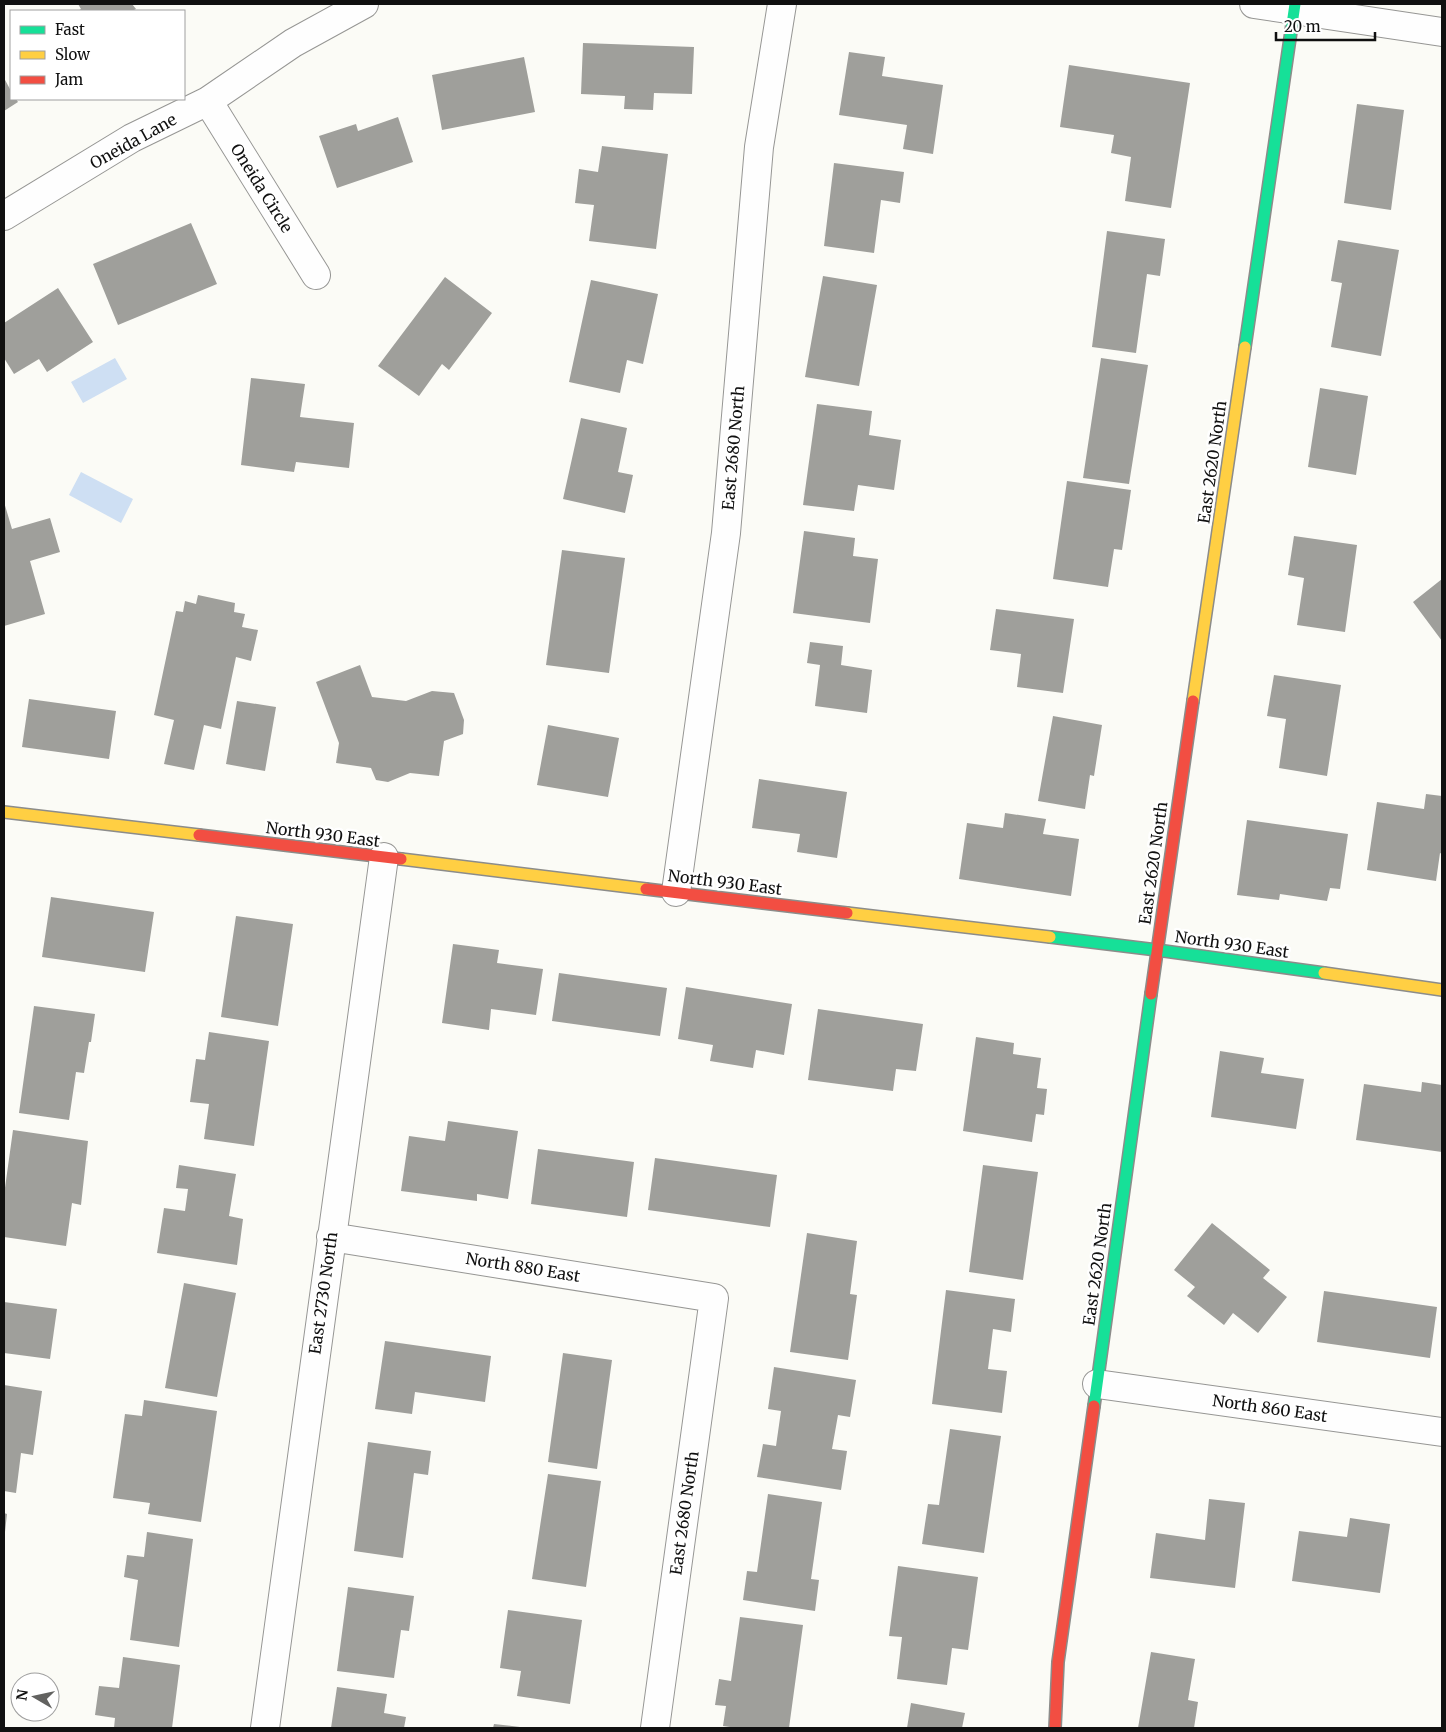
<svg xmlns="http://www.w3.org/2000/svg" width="1446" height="1732" viewBox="0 0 1446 1732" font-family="Merriweather,serif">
<rect width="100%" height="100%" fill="#fbfbf6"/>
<path fill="#cedff3" d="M115,358L127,379L83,403L71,382Z
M81,472L133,499L121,523L69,495Z"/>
<path fill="#9f9f9b" d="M78,4H132L136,9L132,11H78L81,9Z
M583,43L694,47L692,94L654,93L653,110L624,109L625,96L581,94Z
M849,52L885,57L882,76L943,85L933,154L903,149L907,125L839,115Z
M524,57L535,112L442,130L432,75Z
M1069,65L1190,83L1171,208L1125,201L1131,157L1111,153L1114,135L1060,127Z
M4,78L11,91V99H16L18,102L4,111Z
M1357,104L1404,110L1391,210L1344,203Z
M398,117L413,162L337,188L319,136L356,124L358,131Z
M602,146L668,154L656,249L589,241L594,205L575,203L579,169L598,172Z
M834,163L904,172L900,203L881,200L874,253L824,246Z
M191,223L217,284L118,325L93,264Z
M1107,231L1165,239L1160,276L1147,274L1136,353L1092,347Z
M1338,240L1399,250L1381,356L1331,347L1342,283L1331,281Z
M823,276L877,285L859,386L805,377Z
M445,277L492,313L449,370L442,364L419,396L378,366Z
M591,280L658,294L643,364L627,360L620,393L569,382Z
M58,288L93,342L47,372L39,359L14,374L4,358V323Z
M1101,358L1148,365L1129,484L1083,478Z
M251,378L305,384L300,417L354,423L349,468L296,462L294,472L241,465Z
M1320,388L1368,396L1356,475L1308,467Z
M817,404L872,411L869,435L901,440L894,490L858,485L854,511L803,505Z
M581,418L627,428L618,472L633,475L625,513L563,499Z
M1067,481L1131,490L1122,550L1114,549L1108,587L1053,579Z
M4,502L12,529L50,518L60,552L30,561L45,614L4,626Z
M804,531L855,538L853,556L878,559L870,623L793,613Z
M1294,536L1357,545L1345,632L1297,625L1304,578L1288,575Z
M562,550L625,558L609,673L546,665Z
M1442,579V641L1413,602Z
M198,595L235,603L234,612L245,614L242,627L258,630L251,661L236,657L221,729L204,725L194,770L164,764L174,720L154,715L176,611L183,612L185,601L196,604Z
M996,609L1074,619L1063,693L1017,687L1021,654L990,650Z
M810,642L843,646L841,665L872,670L867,713L815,706L820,665L807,663Z
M360,665L372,697L406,701L432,691L454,693L464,720L463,734L444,741L439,776L410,773L388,782L376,780L371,768L336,763L339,743L316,682Z
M1274,675L1341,685L1327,776L1279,768L1286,719L1267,716Z
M29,699L116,711L109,759L22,747Z
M237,701L276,707L265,771L226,764Z
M1053,716L1102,725L1094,776L1090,775L1085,809L1038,801Z
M548,725L619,738L608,797L537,785Z
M759,779L847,792L837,858L797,852L800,834L752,828Z
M1426,794L1442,796V854L1440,853L1436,881L1367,870L1377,802L1424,809Z
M1005,813L1046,819L1043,834L1079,839L1071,896L959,879L967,823L1003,828Z
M1247,820L1348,834L1340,889L1330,888L1327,901L1280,894L1279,900L1237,895Z
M51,897L154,912L145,972L42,957Z
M236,916L293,924L278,1026L221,1017Z
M453,944L499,950L497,963L543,969L536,1015L491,1009L489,1030L442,1023Z
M559,973L667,988L660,1036L552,1021Z
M686,987L792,1004L784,1055L756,1050L753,1068L710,1061L713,1045L678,1039Z
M34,1006L95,1014L91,1042H89L84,1073L76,1072L69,1120L19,1113Z
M818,1009L923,1024L916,1071L896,1069L893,1091L808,1080Z
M209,1032L269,1041L254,1146L204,1139L209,1104L190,1102L196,1059L205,1060Z
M976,1037L1014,1043L1013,1054L1041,1058L1037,1088L1047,1089L1044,1115L1036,1114L1032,1142L963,1131Z
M1220,1051L1264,1058L1261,1073L1304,1079L1296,1129L1211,1117Z
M1422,1082L1442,1085V1152L1356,1140L1364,1084L1421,1092Z
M448,1121L518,1131L508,1199L477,1194V1201L401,1191L409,1136L445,1141Z
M13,1130L88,1141L81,1205L72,1203L66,1246L4,1237V1195Z
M538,1149L634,1162L627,1217L531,1204Z
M655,1158L777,1175L770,1227L648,1210Z
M179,1165L236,1174L229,1216L243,1219L237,1265L157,1253L164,1208L185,1211L188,1189L176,1188Z
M983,1165L1038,1172L1023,1280L969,1272Z
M1212,1223L1270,1270L1263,1278L1287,1297L1258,1333L1233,1313L1224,1325L1187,1296L1195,1287L1174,1270Z
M807,1233L857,1241L850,1294L857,1295L848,1360L790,1352Z
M184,1283L236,1293L217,1397L165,1388Z
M946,1290L1015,1299L1011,1332L993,1329L988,1369L1007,1371L1002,1413L932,1404Z
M1324,1291L1437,1307L1430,1358L1317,1342Z
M4,1302L57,1309L50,1359L4,1353Z
M385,1341L491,1356L485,1402L415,1392L412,1414L375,1409Z
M563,1353L612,1360L597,1469L548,1462Z
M774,1367L856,1380L850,1417L838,1415L832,1449L847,1451L841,1490L757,1477L763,1444L776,1446L781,1411L768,1409Z
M4,1385L42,1391L33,1455L21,1453L16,1493L4,1491Z
M144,1400L217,1411L201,1522L148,1514L150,1503L113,1498L125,1414L142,1416Z
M950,1429L1001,1436L984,1553L922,1544L928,1504L939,1505Z
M368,1442L431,1451L428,1475L414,1473L403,1558L354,1551Z
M548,1474L601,1481L586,1587L532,1579Z
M768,1494L822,1502L811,1579L819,1580L815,1611L743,1600L747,1571L757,1572Z
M1209,1499L1245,1503L1235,1588L1150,1578L1156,1533L1205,1540Z
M4,1513L7,1514L5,1532H4Z
M1350,1518L1390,1524L1380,1593L1292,1581L1299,1531L1347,1537Z
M147,1532L193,1539L179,1647L130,1640L138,1580L124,1577L127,1555L144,1557Z
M898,1566L978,1577L968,1650L952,1648L947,1685L897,1679L902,1637L889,1636Z
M348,1587L414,1596L409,1631L401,1630L394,1678L337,1671Z
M508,1610L582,1620L570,1704L517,1696L521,1671L500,1668Z
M740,1617L803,1625L789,1728H737L723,1726L726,1706L715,1705L719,1679L731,1681Z
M1151,1652L1195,1659L1188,1700L1198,1702L1194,1728H1138Z
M123,1657L180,1665L172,1728H114L115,1718L95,1715L99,1686L119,1688Z
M337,1687L387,1694L384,1713L406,1717L404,1728H331Z
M911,1703L965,1713L962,1728H907Z
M494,1724L520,1727V1728H493Z"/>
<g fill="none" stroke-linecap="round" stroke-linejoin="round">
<defs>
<path id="street" d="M1254,4L1442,32
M208,101L316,275
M4,216L132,138L208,101L293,43L364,4
M676,892L726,533L759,147L782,4
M331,1237L714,1298L655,1728
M1097,1384L1442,1432
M265,1728L384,857"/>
<path id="fast" d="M1245,347L1295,4
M1050,937L1157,950L1324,973
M1094,1406L1151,994"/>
<path id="slow" d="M1193,701L1245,347
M4,812L199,835
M401,859L646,889
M847,913L1050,937
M1324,973L1442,990"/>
<path id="jam" d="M199,835L401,859
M646,889L847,913
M1151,994L1193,701
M1055,1728L1058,1662L1094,1406"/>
</defs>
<use href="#street" stroke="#969694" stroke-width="30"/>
<use href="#fast" stroke="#8c8c8a" stroke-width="14"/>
<use href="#slow" stroke="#8c8c8a" stroke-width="14"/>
<use href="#jam" stroke="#8c8c8a" stroke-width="14"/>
<use href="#street" stroke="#fefefe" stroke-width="28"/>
<use href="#fast" stroke="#16e098" stroke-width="11"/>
<use href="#slow" stroke="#ffcf43" stroke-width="11"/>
<use href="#jam" stroke="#f24e42" stroke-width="11"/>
</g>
<g text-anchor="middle" stroke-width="5" stroke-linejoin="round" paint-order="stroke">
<g font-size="16" fill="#101010" stroke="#fff">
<text transform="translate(133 141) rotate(-29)" y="6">Oneida Lane</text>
<text transform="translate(262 188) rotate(58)" y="6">Oneida Circle</text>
<text transform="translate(733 448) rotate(-85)" y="6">East 2680 North</text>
<text transform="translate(1212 462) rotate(-82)" y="6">East 2620 North</text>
<text transform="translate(323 834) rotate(7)" y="6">North 930 East</text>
<text transform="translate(1153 863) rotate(-82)" y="6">East 2620 North</text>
<text transform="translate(725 882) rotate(7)" y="6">North 930 East</text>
<text transform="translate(1232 944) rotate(8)" y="6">North 930 East</text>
<text transform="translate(1097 1264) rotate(-82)" y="6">East 2620 North</text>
<text transform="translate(523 1267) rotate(9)" y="6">North 880 East</text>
<text transform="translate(323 1293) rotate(-82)" y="6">East 2730 North</text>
<text transform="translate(1270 1408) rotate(8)" y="6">North 860 East</text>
<text transform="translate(684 1513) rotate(-82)" y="6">East 2680 North</text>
</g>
</g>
<rect width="1446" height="1732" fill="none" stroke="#101010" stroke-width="10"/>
<rect x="10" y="10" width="175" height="90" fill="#ffffff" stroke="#9f9f9f"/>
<rect x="20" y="26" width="25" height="8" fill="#16e098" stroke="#9f9f9f"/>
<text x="55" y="35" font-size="15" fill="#101010">Fast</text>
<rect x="20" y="51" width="25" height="8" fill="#ffcf43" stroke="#9f9f9f"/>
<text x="55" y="60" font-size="15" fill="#101010">Slow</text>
<rect x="20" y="76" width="25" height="8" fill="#f24e42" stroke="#9f9f9f"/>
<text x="55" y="85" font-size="15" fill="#101010">Jam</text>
<g transform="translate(35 1697) rotate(279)"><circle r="24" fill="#ffffff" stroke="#9f9f9f"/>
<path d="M0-4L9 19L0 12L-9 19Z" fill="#626260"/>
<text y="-8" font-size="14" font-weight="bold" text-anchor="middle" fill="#101010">N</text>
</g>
<path d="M1276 32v8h99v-8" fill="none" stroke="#101010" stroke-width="2.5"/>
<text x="1284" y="32" font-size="15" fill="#101010" stroke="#ffffff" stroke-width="4" paint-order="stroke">20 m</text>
</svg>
